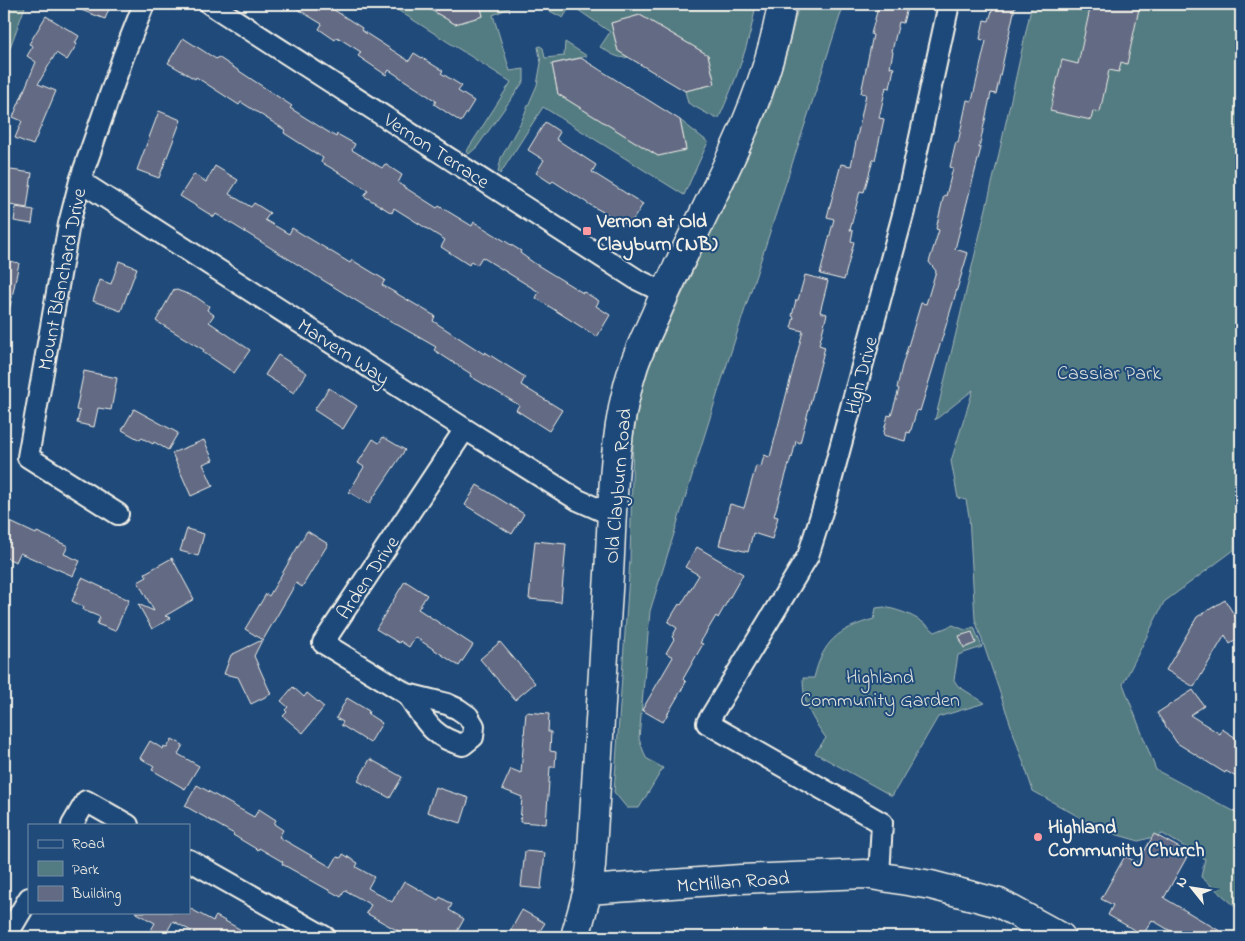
<svg xmlns="http://www.w3.org/2000/svg" width="1245" height="941" viewBox="0 0 1245 941" font-family="'Indie Flower',sans-serif">
<rect width="100%" height="100%" fill="#1f4a7a"/>
<filter id="ink" filterUnits="userSpaceOnUse"><feTurbulence type="fractalNoise" baseFrequency=".02" numOctaves="2"/><feDisplacementMap in="SourceGraphic" scale="10" xChannelSelector="R" yChannelSelector="G"/><feConvolveMatrix kernelMatrix="1 2 1 2 8 2 1 2 1" color-interpolation-filters="sRGB"/></filter>
<g filter="url(#ink)">
<path fill="#537b82" stroke="#a4b6b5" d="M4,4H26L4,64Z
M388,4H421L455,24L483,16L480,4H503L509,8L493,15L510,71L524,69V81L477,147L469,154L466,152L511,82Z
M546,4H756C750,43 735,82 719,118H715L688,103L685,91L715,84L708,55L640,15L611,23L618,51L628,57C618,60 609,52 600,47L610,32L571,5L563,18L546,9Z
M799,4H844L718,392L650,611L639,739L646,758L663,768L639,808H627L614,792L630,560L633,440L640,397L650,364L665,331L771,103L787,52Z
M1032,4H1241V444L1239,449L1234,550L1164,602L1123,684L1156,770L1241,815V911L1201,877L1205,859L1163,834L1139,841L1104,831L1033,791L975,619L969,516L966,500L958,498L951,461L973,390L935,420L996,167Z
M565,42L587,56L552,64L558,94L658,156L686,149L680,120L708,142L684,195L543,107L500,174L498,172L501,158L521,122L537,85L541,63L538,47L540,46L543,48L545,58L564,56Z
M884,607C904,611 920,618 935,632L953,625L965,630L974,627L982,647L958,655L954,680L958,686L985,703L938,717L892,796L815,753L826,738C811,717 803,704 803,678H814C823,641 838,629 874,619L876,608Z"/>
<path fill="#626a84" stroke="#f4f1e8" d="M68,4H111L105,19L68,5Z
M289,4H325L362,28L361,30L409,61L414,53L443,71L441,73L462,86L458,91L474,101L461,122L434,104L436,101L389,70L386,75L358,56L361,52L337,37L335,40L319,29L322,24Z
M421,4H480L483,16L455,24Z
M879,4H908L903,23L899,22L892,51L893,52L890,67L894,68L890,88L886,87L879,118L884,119L875,160H873L864,192L860,191L850,230L853,231L851,241L854,242L844,280L820,274L834,219L827,217L841,164L851,166L866,94L861,93L873,35L871,34Z
M994,4L1015,7L996,94L991,93L979,148H981L955,249L968,253L920,411L917,410L910,433L907,432L905,441L883,435L888,415L891,416L899,389L897,388L902,366L921,303L926,304L936,271L929,262L939,230L936,229L944,195L946,196L953,168L950,167L956,142L958,143L967,100L972,101L986,41L980,39L984,20L989,21Z
M1091,4H1140L1127,64L1121,62L1119,72L1109,70L1100,112L1093,111L1091,120L1050,111L1062,60L1078,64Z
M640,15L708,55L715,84L685,91L618,51L611,23Z
M46,16L79,36L75,43L77,44L67,60L56,53L38,84L56,91L33,145L15,138L22,121L13,117L36,62L27,56L33,46L29,44Z
M183,38L216,59L218,57L292,106L290,108L336,137L337,134L355,144L352,150L382,168L385,164L402,175L398,183L437,208L439,206L472,226L474,222L521,251L520,253L534,263L583,293L584,292L599,301L596,306L610,315L597,337L536,298L539,292L482,257L477,265L471,261L469,265L441,247L445,240L394,208L392,213L364,196L368,190L321,162L323,158L284,133L285,130L241,102L239,105L196,77L195,79L168,63Z
M581,58L680,120L686,150L658,156L558,94L552,64Z
M159,111L181,120L159,178L137,170Z
M545,122L560,132L556,139L596,165L592,172L643,204L629,226L592,206L553,181L551,183L536,173L544,160L528,150Z
M215,166L238,180L229,194L251,207L254,203L270,213L265,220L289,234L292,228L350,263L352,260L385,280L382,285L435,316L433,321L484,354L485,352L525,377L521,385L562,410L549,431L516,410L519,405L470,376L471,374L434,350L436,347L368,308L216,214L214,217L180,196L194,174L206,182Z
M4,169L32,173L27,208L4,204Z
M16,207L34,210L32,224L14,221Z
M4,260L19,263L10,307L4,306Z
M119,261L137,268L121,311L93,301L100,280L111,284Z
M805,275L828,281L820,312L827,314L819,345L825,347L800,443L796,441L792,458L791,457L774,516L778,517L772,539L753,533L748,552L719,545L730,504L744,508L756,466L761,467L764,455L770,457L803,331L791,328L794,317L792,316L796,300H798Z
M174,289L196,297L209,306L207,310L214,315L209,322L250,350L234,373L203,352L204,350L156,321Z
M278,355L307,373L294,393L265,375Z
M84,371L117,378L111,410L98,408L94,427L77,423L80,411L76,410Z
M329,388L357,406L343,429L314,410Z
M134,409L178,433L168,450L154,442L153,444L142,438L140,440L122,430Z
M383,437L405,450L369,504L349,492L364,467L358,463L373,439L379,443Z
M204,440L213,460L203,464L213,486L191,496L172,453Z
M477,485L524,514L512,534L465,505Z
M4,519L36,534L37,532L68,546L64,554L80,561L73,576L20,553L16,562L4,557Z
M187,529L204,534L198,556L180,551Z
M307,531L328,544L302,587L296,583L263,640L245,629L266,594L269,596Z
M535,541L566,544L561,602L529,599Z
M697,547L743,574L718,618L716,616L700,643L703,644L683,679L686,682L663,722L642,710L673,657L666,653L674,639L672,637L677,628L668,622L679,604L681,605L699,575L685,567Z
M172,558L194,599L165,616L171,618L152,629L138,604L154,611L138,582L147,577L145,573Z
M82,578L129,600L115,631L97,624L100,617L83,610L84,607L72,601Z
M405,581L427,595L418,609L473,645L459,666L415,637L409,647L400,641L399,643L376,629Z
M1225,600L1241,626V637L1230,644L1225,635L1194,687L1166,670L1197,617Z
M972,632L976,643L964,648L959,636Z
M262,640L254,656L271,694L251,704L238,677L224,674L231,655Z
M500,642L535,683L515,700L480,659Z
M293,687L304,697L307,693L324,707L303,733L283,716L287,712L285,710L288,707L281,701Z
M1193,690L1204,706L1190,715L1220,734L1222,729L1241,741V780L1226,771L1225,773L1177,743L1157,713Z
M347,698L369,711L368,714L382,723L370,743L341,725L343,722L336,718Z
M526,712L549,714L548,732H551L550,751L556,752L555,767H550L546,824L520,822L522,797L502,789L511,769L521,773Z
M172,739L183,745L178,754L199,766L185,789L152,770L154,766L140,758L150,741L163,749L164,746L167,748Z
M370,759L402,777L390,798L358,781Z
M197,785L254,817L259,809L276,820L274,824L283,830L279,837L331,867L337,857L341,858L343,854L358,863L356,867L374,877L368,888L392,902L404,881L438,900L440,897L452,904L449,910L464,919L454,937H409L366,913L371,905L345,890L341,897L282,864L283,862L259,848L258,850L233,835L234,834L185,806Z
M435,787L469,798L461,823L427,812Z
M1154,834L1189,853L1164,898L1230,937H1181L1152,920L1143,935L1108,915L1113,905L1101,899L1125,856L1138,863Z
M525,851L545,853L541,889L521,887Z
M189,908L213,921L216,916L254,937H202L173,921L164,937L151,930L155,923L135,912H189Z
M522,910L545,923L536,937H507Z"/>
<g fill="none" stroke-linecap="round" stroke-linejoin="round">
<defs>
<path id="street" d="M210,4L636,279L665,293
M80,181L465,429L578,500L612,515
M118,514L28,457L69,224L80,181L123,57L144,4
M407,694C425,720 431,737 463,745L473,737L474,726L468,716L458,709L447,704L407,694L323,643L465,429
M72,825L86,801L128,825
M189,860L325,937
M879,876L882,823L707,723L808,556L827,496L904,211L949,4
M6,937L29,898"/>
<path id="secondary" d="M588,890L741,879L865,874L931,885L999,903L1061,937
M575,937L588,890L591,866C597,769 603,672 609,574C613,505 612,432 634,365C641,345 651,326 659,307C703,208 764,112 782,4"/>
</defs>
<use href="#street" stroke="#f4f1e8" stroke-width="24"/>
<use href="#secondary" stroke="#f4f1e8" stroke-width="31"/>
<use href="#street" stroke="#1f4a7a" stroke-width="20"/>
<use href="#secondary" stroke="#1f4a7a" stroke-width="28"/>
</g>
</g>
<g fill="#ff9aa2" stroke="#1f4a7a" stroke-width="2">
<rect x="582" y="226" width="10" height="10" rx="2.5"/>
<circle cx="1038" cy="837" r="5"/>
</g>
<g text-anchor="middle" stroke-width="4" stroke-linejoin="round" paint-order="stroke">
<g font-size="20" fill="#f4f1e8" stroke="#1f4a7a">
<text transform="translate(437 150) rotate(33)" y="7">Vernon Terrace</text>
<text transform="translate(61 279) rotate(-79)" y="7">Mount Blanchard Drive</text>
<text transform="translate(344 351) rotate(33)" y="7">Marvern Way</text>
<text transform="translate(860 375) rotate(-75)" y="7">High Drive</text>
<text transform="translate(617 486) rotate(-85)" y="7">Old Clayburn Road</text>
<text transform="translate(367 577) rotate(-56)" y="7">Arden Drive</text>
<text transform="translate(733 881) rotate(-4)" y="7">McMillan Road</text>
</g>
<g font-size="20" font-weight="bold" fill="#f4f1e8" stroke="#1f4a7a" text-anchor="start">
<text x="597" y="227">Vernon at Old<tspan x="597" dy="23">Clayburn (NB)</tspan></text>
<text x="1048" y="833">Highland<tspan x="1048" dy="23">Community Church</tspan></text>
</g>
<g font-size="20" fill="#dcdfd9" stroke="#1f4a7a">
<text x="1109" y="379">Cassiar Park</text>
<text x="880" y="683">Highland<tspan x="880" dy="23">Community Garden</tspan></text>
</g>
</g>
<rect width="1245" height="941" fill="none" stroke="#1f4a7a" stroke-width="20"/>
<rect x="10" y="10" width="1225" height="921" fill="none" stroke="#f4f1e8" stroke-width="2" filter="url(#ink)"/>
<rect x="28" y="824" width="162" height="90" fill="#1f4a7a" stroke="#748da6"/>
<rect x="38" y="840" width="25" height="8" fill="#1f4a7a" stroke="#748da6"/>
<text x="72" y="848" font-size="15" fill="#f4f1e8">Road</text>
<rect x="38" y="861" width="25" height="15" fill="#537b82" stroke="#748da6"/>
<text x="72" y="874" font-size="15" fill="#f4f1e8">Park</text>
<rect x="38" y="886" width="25" height="15" fill="#626a84" stroke="#748da6"/>
<text x="72" y="898" font-size="15" fill="#f4f1e8">Building</text>
<g transform="translate(1192 888) rotate(300)" stroke="#1f4a7a" stroke-width="4" paint-order="stroke">
<path d="M0-4L9 19L0 12L-9 19Z" fill="#f4f1e8"/>
<text y="-8" font-size="14" font-weight="bold" text-anchor="middle" fill="#f4f1e8">N</text>
</g>
</svg>
